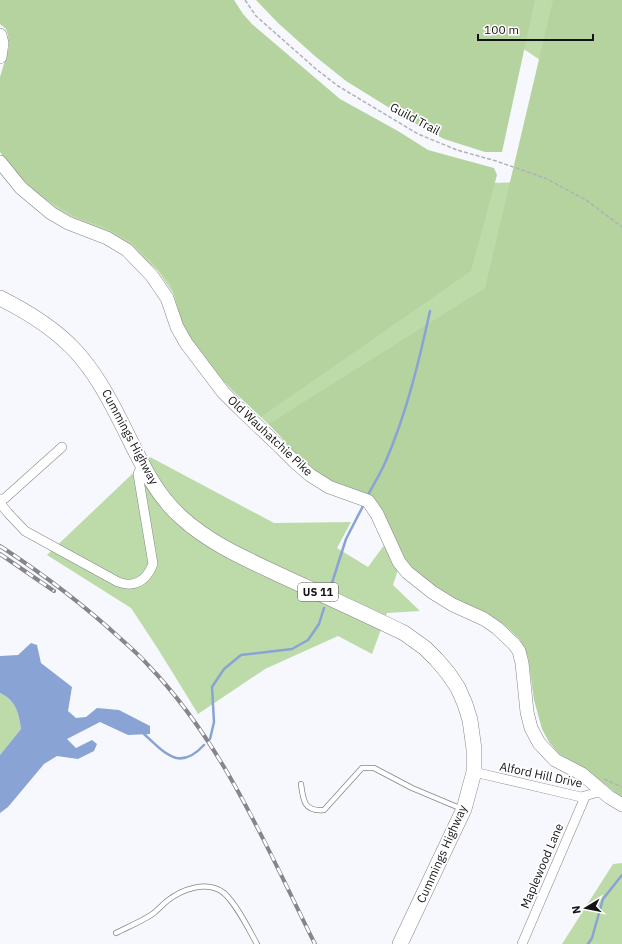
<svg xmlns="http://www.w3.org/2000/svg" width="622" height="944" viewBox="0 0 622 944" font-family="'IBM Plex Sans',sans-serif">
<rect width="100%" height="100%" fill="#f7f8fd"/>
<path fill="#bcdba9" d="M0,0L488,183L524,182L601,749L422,497L393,585L420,611L387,613L372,654L338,636L265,669L198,714L158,649L131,608L47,555L150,457L274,523L351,522L337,548L368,567L393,533L374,494L311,466L223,380L181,320L173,293L158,271L138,253L59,210L44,198L29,183L12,46Z
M504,0H566L549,66L485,23Z
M0,693C16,700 19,714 21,729L0,755Z
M622,863V944H562L613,864Z"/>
<path fill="#b4d39f" d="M0,0H234L243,14L252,24L340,99L398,131L428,150L494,168L497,175L471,271L261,417L233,391L207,364L183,328L175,296L170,283L152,262L131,242L115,233L102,226L76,217L39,195L21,178L8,163L0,152V77L9,47L8,35L6,29L0,24Z
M256,0H535L502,152H485L444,139L409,120L346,81L316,57L278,23Z
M553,0H622V798L584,768L559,754L549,742L542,729L534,700L528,657L520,640L508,628L496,619L480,612L429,584L404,564L373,499L363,492L339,486L312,469L303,461L269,424L485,288Z"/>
<path fill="#8aa3d5" d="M31,643L37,645L41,663L72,687L68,711L76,718L86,717L97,708L119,710L150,726V734L128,735L100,722L67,739L76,748L92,740L97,744L94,751L78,759L57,756L44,764L8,807L0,813V755L21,729C19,714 16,700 0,693V656L18,655Z"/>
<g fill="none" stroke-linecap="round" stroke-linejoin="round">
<path stroke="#8aa3d5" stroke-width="2.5" d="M369,493C374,484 380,474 385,463C406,415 419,362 430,311
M331,586L346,539L363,506
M145,731L144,734C165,753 179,772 204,745
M210,739L214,722L212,687L224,669L241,655L292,649L308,640L319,624L324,608
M588,944L592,938L603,899L622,875"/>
<defs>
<path id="lane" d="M301,784C303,800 304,812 324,810L362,768H374L412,788L462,809
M116,933C128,927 140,922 151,915C157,911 162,905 167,901C182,889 207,880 224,893C237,905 248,928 257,944"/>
<path id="street" d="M0,499H4L62,447
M0,503L8,513L25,531L118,582C122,583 127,585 131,584C142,583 149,574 153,564L138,474L142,465
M474,772L581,797L602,791
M522,944L585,797"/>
<path id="secondary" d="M0,35L2,43L0,57
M0,162L21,188L51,213L68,223L107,238L127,250L152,276L167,298L177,327L186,343L223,392L239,408L280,447L295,462L310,475L329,487L368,501L377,514L399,562L407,572L432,592L453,605L484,619L497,628L514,644L519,651L522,663L527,712L531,728L539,743L555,760L582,774L609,797L622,805"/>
<path id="primary" d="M0,298C68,332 91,361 124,428C140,460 154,493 181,517C209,543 246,559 280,575C321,594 363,613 404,633L425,648L436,659L448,673L458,688L465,704L470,720L474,749V772L464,809L400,944"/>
</defs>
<use href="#lane" stroke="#85868b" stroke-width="6"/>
<use href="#street" stroke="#85868b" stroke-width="10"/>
<use href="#secondary" stroke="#85868b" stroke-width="14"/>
<use href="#primary" stroke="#85868b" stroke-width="16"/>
<path stroke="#b1b1b5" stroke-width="1.5" stroke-dasharray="4 2" stroke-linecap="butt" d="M245,0L256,16L316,69L338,86L418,134L457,150L496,161L545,178L586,200L622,227
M604,779L622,787"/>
<use href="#lane" stroke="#fff" stroke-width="4.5"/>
<use href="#street" stroke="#fff" stroke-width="9"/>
<use href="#secondary" stroke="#fff" stroke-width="13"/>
<use href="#primary" stroke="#fff" stroke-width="15"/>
<defs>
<path id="rail" d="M0,546C43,574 84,605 122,640C131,648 140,656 148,665C223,743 267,848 315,944
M0,554L54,591"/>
</defs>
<use href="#rail" stroke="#86868a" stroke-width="4"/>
<use href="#rail" stroke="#fff" stroke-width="2.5" stroke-dasharray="8" stroke-linecap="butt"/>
</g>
<g text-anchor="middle" stroke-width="3.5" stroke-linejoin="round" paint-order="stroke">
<rect fill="#fff" stroke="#5a5a5c" stroke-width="1" x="298" y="583" width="40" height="18" rx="3"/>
<g font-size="11" font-weight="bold" fill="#141416">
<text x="318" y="596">US 11</text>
</g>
<g font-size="12" fill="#141416" stroke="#fff">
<text transform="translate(415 119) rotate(28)" y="4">Guild Trail</text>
<text transform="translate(270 436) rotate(43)" y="4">Old Wauhatchie Pike</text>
<text transform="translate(130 437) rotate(62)" y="4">Cummings Highway</text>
<text transform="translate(541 775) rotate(12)" y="4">Alford Hill Drive</text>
<text transform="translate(442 854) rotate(-66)" y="4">Cummings Highway</text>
<text transform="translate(542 866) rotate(-67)" y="4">Maplewood Lane</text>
</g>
</g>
<g transform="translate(586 908) rotate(260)" stroke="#ffffff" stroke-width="3" paint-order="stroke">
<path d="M0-3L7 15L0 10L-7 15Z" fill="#141416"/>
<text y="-6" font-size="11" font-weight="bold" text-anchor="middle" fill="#141416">N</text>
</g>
<path d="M478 34v6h115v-6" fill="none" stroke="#141416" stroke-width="2"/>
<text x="484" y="34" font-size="12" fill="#141416" stroke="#ffffff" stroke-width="3" paint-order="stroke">100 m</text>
</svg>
